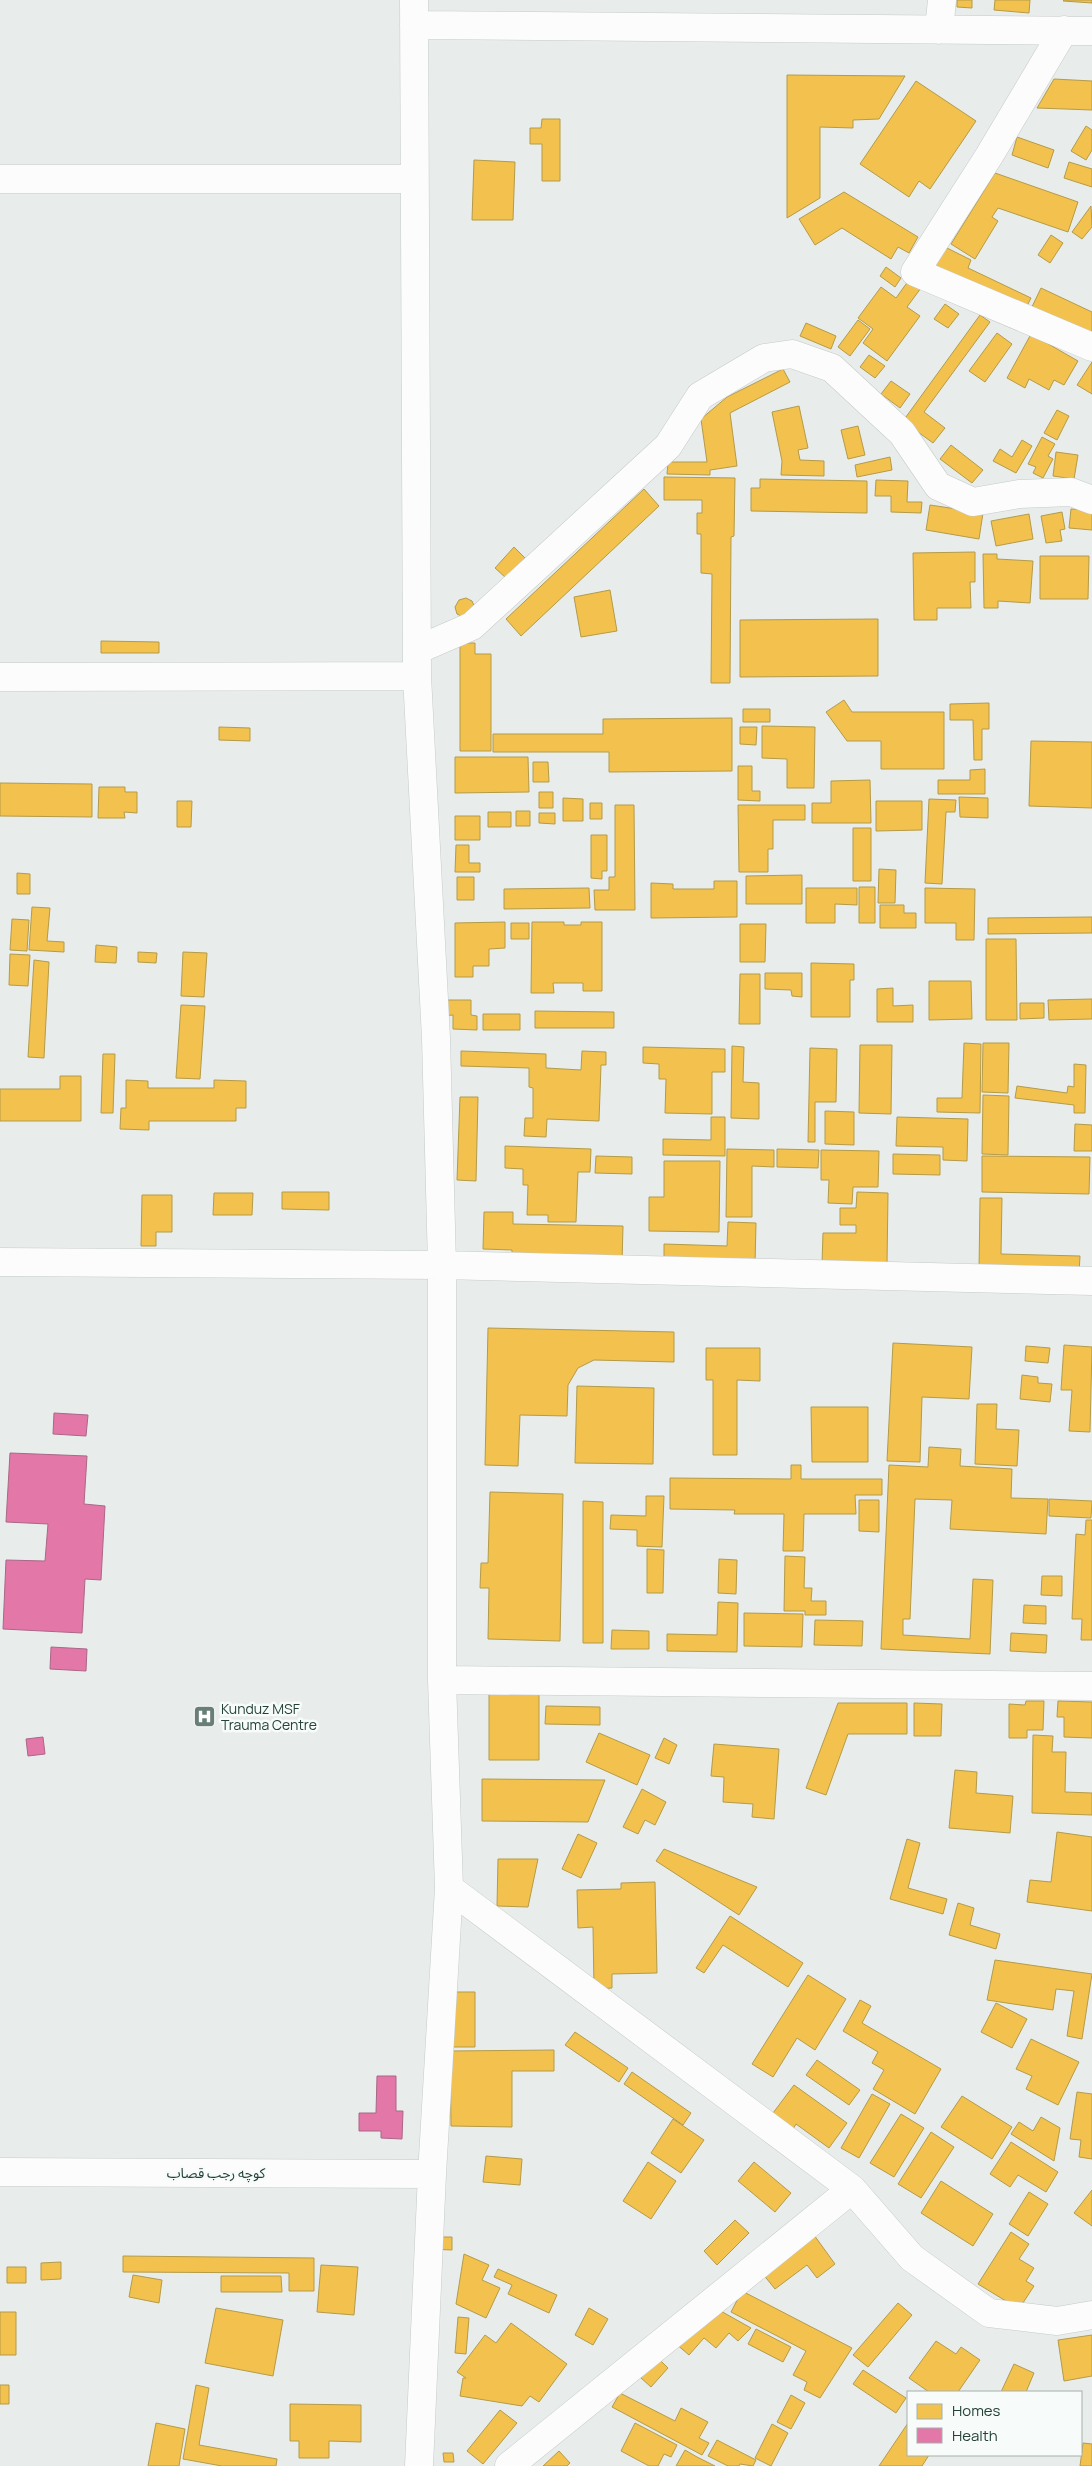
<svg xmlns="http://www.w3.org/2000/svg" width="1092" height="2466" viewBox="0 0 1092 2466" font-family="Manrope,'Noto Sans Arabic',sans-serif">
<rect width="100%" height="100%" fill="#e8edeb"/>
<path fill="#f2c14e" stroke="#b49b48" d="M957,0H972V8L957,7Z
M995,0H1030L1029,13L994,10Z
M1064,0H1092V3L1063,1Z
M787,75L905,76L879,119L853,120V128L820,127V198L787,218Z
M1054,79L1092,81V110L1037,108Z
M916,81L976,121L930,189L919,181L909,197L860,164Z
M542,119H560V181H542V144H530V128H541Z
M1086,126L1092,130V150L1086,160L1071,151Z
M1017,137L1054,150L1048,168L1012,155Z
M474,160L515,162L513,220H472Z
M1069,162L1092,169V187L1064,178Z
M995,173L1078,202L1068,232L998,208L992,217L998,221L975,259L951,244Z
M844,192L918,237L909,253L898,247L891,259L842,228L815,245L799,219Z
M1091,206L1092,227L1082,239L1072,232Z
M1051,235L1063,243L1050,263L1038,255Z
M945,247L971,260L968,268L1031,298L1023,314L933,271Z
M886,267L901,278L895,287L880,276Z
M909,280L921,288L907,307L920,316L887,361L863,343L873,329L858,318L881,287L896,298Z
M1041,288L1092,312V343L1029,313Z
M945,304L959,314L948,328L934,319Z
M980,315L990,322L924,412L945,428L933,443L903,421Z
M858,320L870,329L850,356L838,347Z
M806,323L836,336L831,349L800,336Z
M997,333L1012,344L985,382L969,371Z
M1031,334L1078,361L1064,385L1054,380L1049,390L1029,379L1025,388L1007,378Z
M869,355L885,366L875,378L860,367Z
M1092,362V394L1077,385Z
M783,369L790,382L730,413L737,466L710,470V475L667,474L668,462H707L701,419L727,397Z
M891,381L910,394L900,408L881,394Z
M799,406L808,448L798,450L800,460L824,461V476L781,475L782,461L772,412Z
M1057,410L1069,416L1057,440L1044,433Z
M858,426L865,455L848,459L841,430Z
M1042,437L1055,444L1048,456L1053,459L1043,478L1033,473L1036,467L1028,464Z
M1022,440L1032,446L1016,473L993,461L1000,449L1012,457Z
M951,445L983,470L972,483L940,459Z
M1056,452L1078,455L1074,479L1053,476Z
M890,457L892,470L857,477L855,465Z
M664,477L735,478L734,536L731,537L730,683H711L712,574L701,573V534H697V513H702V500H664Z
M760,479L867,481V513L751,511V488H760Z
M876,480L908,481L907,502H922L921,513L891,512V496H875Z
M644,489L659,506L521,636L506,619Z
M930,505L983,513L979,539L926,530Z
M1071,509L1092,510V530L1069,528Z
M1062,512L1065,529L1060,530L1062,541L1046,543L1041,516Z
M1029,514L1033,539L996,546L991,521Z
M514,547L525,558L506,578L495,568Z
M975,552V582H970L971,608H937V620H914L913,553Z
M983,554H997V559L1033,561L1030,603L998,601V608H984Z
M1040,556H1089L1088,599H1040Z
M610,590L617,631L581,637L574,597Z
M466,598L472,601L475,608L463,617L457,614L455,607L459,600Z
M878,619V676L740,677V620Z
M101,641L159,642V653H101Z
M460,643H475V654H491V751H460Z
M844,700L852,712H944V769H881V741H847L826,712Z
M989,703V729H982V760H974L973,720H950V704Z
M743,709H770V722H743Z
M732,718V771L609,772V752H493V734H603V719Z
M762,726L815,727L814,788H787V759L762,758Z
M219,727L250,728V741L219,740Z
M740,727H757L756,745L740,744Z
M1031,741L1092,742V808L1029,806Z
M455,757H528L529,792L455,793Z
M533,762H548L549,782H533Z
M738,766H752V791H760V801L738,800Z
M985,769V794H938V780H970V770Z
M870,780L871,823H812V803H831V781Z
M0,783L92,784V817L0,816Z
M99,787H125V792H137V813L124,812L125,818H98Z
M539,792H553V808H539Z
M959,797L988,798V818L960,817Z
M563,798L583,799V821H563Z
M929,799L956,800L955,812H946L942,884L925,883Z
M177,801H192L191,827H177Z
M876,801H922V830L876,831Z
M590,803H602V819H590Z
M615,805H634L635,910H595L594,890H609V877H615Z
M738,805H805V820H773V849H768V872H739Z
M516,811H530V826H516Z
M488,812H511V827H488Z
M539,813H555V824L539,823Z
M455,816H480V840H455Z
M853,828H871V881H853Z
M591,835H607V871H602V879L591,878Z
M456,845H469V863H480V872H455Z
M879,869L896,870L895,903H878Z
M17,873L30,874V894H17Z
M802,875V904H746V876Z
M457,877H474V900H457Z
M714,881H737V917L651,918V883L673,884V889H714Z
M859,887H875V923H859Z
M589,888L590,908L504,909V889Z
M806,888H857V905L835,904V923H806Z
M925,888L975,889L974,940H956V923H925Z
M880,905H904V913H916V928H880Z
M32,907L50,908L47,941L64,942V952L29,950Z
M1092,917V933L988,934V918Z
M12,919L29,920L27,951L10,950Z
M505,922V948L489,949V966H473V977H455V923Z
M532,922H564V925H581V922H602V991H583V983H553L554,993H531Z
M511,923H529V939H511Z
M740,924H766L765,962H740Z
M986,939H1016L1017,1020H986Z
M96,945L117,947L116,963L95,962Z
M138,952L157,953L156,963L138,962Z
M183,952L207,953L204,997L181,996Z
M10,954L30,955L28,986L9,985Z
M34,960L49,962L44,1058L28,1057Z
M811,963L854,964V980H850V1017H811Z
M765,973H802V997L792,996L791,990L765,989Z
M740,974H760V1024H739Z
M929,981H971L972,1019L929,1020Z
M893,988V1006L913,1005V1022H877V989Z
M1092,999V1019L1049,1020L1048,1000Z
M442,1000H471V1015L477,1016V1030L453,1029V1015L442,1016Z
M1020,1003H1044V1018L1020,1019Z
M181,1005L205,1006L200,1079L176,1078Z
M535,1011L614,1012V1028H535Z
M483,1014H520V1030H483Z
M964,1043L981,1044L980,1113L937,1112V1098H962Z
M983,1043H1009L1008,1093L982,1092Z
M860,1045H892L891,1114L859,1113Z
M732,1046L744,1047L743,1082L759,1083V1119L731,1118Z
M643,1047L725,1049V1072H712V1114L665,1113L666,1079H659V1064L643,1063Z
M810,1048L837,1049L836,1102H815V1142H808Z
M461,1051L546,1054V1068L581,1070L582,1051L606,1052V1065H601L599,1121L547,1119L546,1137L524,1136L525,1118H533V1088L529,1087V1068L461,1066Z
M103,1054H115L113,1113H101Z
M1074,1064L1086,1065L1085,1113H1074V1105L1015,1098L1017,1086L1067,1093L1068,1086L1074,1087Z
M60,1076H81V1121H0V1089H60Z
M126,1080L148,1081V1088H214V1080L246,1081V1108H236V1121H149V1130L120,1129L121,1108H126Z
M983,1095L1009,1096L1008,1155L982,1154Z
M460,1097H478L476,1181L457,1180Z
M825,1111L854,1112V1145L825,1144Z
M711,1117H725V1156L663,1155V1139L711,1140Z
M897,1117L968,1119L967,1161L943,1160V1147L896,1146Z
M1075,1124L1092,1125V1151H1074Z
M505,1146L591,1149L590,1172H578L576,1222H548V1215H527L528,1185H523V1169L505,1168Z
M727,1149L774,1150V1167L752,1166V1217H726Z
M777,1149L819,1150L818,1168L777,1167Z
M821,1150L879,1151L878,1187H853L852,1204L828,1203L829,1180H821Z
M893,1154L940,1155V1175L893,1174Z
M596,1156L632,1157V1174L595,1173Z
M982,1156L1090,1157L1089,1194L982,1192Z
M664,1161H720L719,1232L649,1231V1197H664Z
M282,1192H329V1210L282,1209Z
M857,1192L888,1193L887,1265L822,1264L823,1233H856V1225H840V1208H856Z
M214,1193H253L252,1215H213Z
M142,1195H172V1232H156V1246H141Z
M980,1198H1002L1001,1254L1080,1256L1079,1274L979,1272Z
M484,1212H513V1224L623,1226L622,1263L512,1260V1250L483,1249Z
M728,1222L756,1223L755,1265L664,1263V1244L727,1246Z
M488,1328L674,1332V1362L594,1360L578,1368L568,1385L567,1416L520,1415L518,1466L485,1465Z
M893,1343L972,1347L969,1399L922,1397L920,1462L887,1461Z
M1064,1345L1092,1347L1090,1432L1069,1431L1072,1390H1061Z
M1026,1346L1050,1348L1048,1363L1025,1361Z
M706,1348H760V1381L737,1380V1455H713V1380H706Z
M1022,1375L1038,1377V1383L1052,1384L1050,1402L1020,1399Z
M577,1386L654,1388L653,1464L575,1463Z
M977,1404H997L996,1429L1019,1430L1017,1466L975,1464Z
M811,1407H868V1462H812Z
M929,1447L961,1449L960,1466L1012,1469L1011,1498L1048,1499L1046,1534L950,1529L952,1500L915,1499L910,1619H903V1635L970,1639L973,1579L993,1580L990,1654L881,1649L889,1465L928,1467Z
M791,1465H801V1479H882V1495H855L856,1514H804L803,1551H783L784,1514H734L735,1510L670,1509V1478L791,1479Z
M490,1492L563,1494L560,1641L488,1639L489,1588H480L481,1563H488Z
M646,1496H664L662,1547L637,1546V1530L610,1529L611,1515L646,1516Z
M1049,1499L1092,1501L1091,1518L1049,1516Z
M859,1500H879V1532L859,1531Z
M583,1501L603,1502V1643H583Z
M1086,1520H1092V1640H1081L1082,1619H1072L1076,1534L1085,1535Z
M647,1549L664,1550L663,1593H647Z
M785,1556L805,1557L804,1588H812L811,1601H826V1615H805V1611H784Z
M719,1559L737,1560L736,1594L718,1593Z
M1042,1576H1062V1596L1041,1595Z
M718,1602L738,1603L737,1652L667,1651V1634L717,1635Z
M1024,1605L1046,1606V1624L1023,1623Z
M744,1613L803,1614L802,1647L744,1646Z
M815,1620L863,1621L862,1646L814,1645Z
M612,1630L649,1631V1649H611Z
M1011,1633L1047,1635L1046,1653L1010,1651Z
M489,1693H539V1760H489Z
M1026,1701H1044L1043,1730H1027V1738H1009V1704L1025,1705Z
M1058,1701L1092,1702V1738L1064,1737V1717H1057Z
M838,1703H907V1734H848L826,1795L806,1788Z
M914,1703L942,1704L941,1736H914Z
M546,1706L600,1707V1725L545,1724Z
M599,1733L650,1755L637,1785L586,1762Z
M1033,1735L1053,1736L1052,1752H1066L1065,1792L1092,1793V1815L1032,1813Z
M664,1738L677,1745L669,1764L655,1758Z
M714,1744L779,1749L774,1819L752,1817L753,1804L723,1802L724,1777L711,1776Z
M955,1770L977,1772L976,1793L1013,1796L1010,1833L949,1828Z
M482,1779L605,1780L588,1822L482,1821Z
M642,1789L666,1802L655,1825L645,1820L638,1834L623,1827Z
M1057,1832L1092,1837V1911L1027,1902L1030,1880L1051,1882Z
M578,1834L597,1843L581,1878L562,1869Z
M907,1839L920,1843L908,1888L947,1899L943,1914L890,1899Z
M664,1849L757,1887L739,1915L656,1861Z
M498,1859H538L528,1907L497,1906Z
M655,1882L657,1973L612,1974V1988L594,1989L593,1927L578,1928L577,1890L621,1889V1883Z
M958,1903L974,1908L970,1925L1000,1934L996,1949L949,1935Z
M730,1916L803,1963L788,1987L723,1945L704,1973L696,1968Z
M995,1960L1092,1974L1082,2039L1067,2036L1074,1991L1056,1989L1053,2010L987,2000Z
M808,1975L846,1999L815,2050L797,2038L773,2077L752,2064Z
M452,1992H475V2047H452Z
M860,2000L871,2006L862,2023L941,2069L915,2114L873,2089L884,2070L872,2063L878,2052L843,2031Z
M996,2003L1027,2019L1012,2048L981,2032Z
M575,2032L628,2068L619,2082L565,2045Z
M1031,2039L1079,2062L1058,2105L1026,2089L1032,2076L1016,2069Z
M554,2050V2071H512V2127L451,2126L450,2051Z
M817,2060L860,2090L849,2105L806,2075Z
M632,2072L691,2113L683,2125L624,2084Z
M794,2085L847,2123L829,2148L796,2124L793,2129L773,2113Z
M1077,2092L1092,2094V2159L1079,2157L1081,2140L1070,2139Z
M872,2094L890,2104L859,2158L841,2148Z
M962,2096L1012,2127L992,2159L941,2127Z
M901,2114L924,2128L894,2177L870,2163Z
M1041,2117L1060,2128L1054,2161L1011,2134L1019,2122L1033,2131Z
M673,2119L704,2140L681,2173L651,2153Z
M931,2132L954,2147L921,2198L898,2184Z
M1011,2142L1058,2172L1046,2192L1018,2175L1010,2187L990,2174Z
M486,2156L522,2159L520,2185L483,2182Z
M648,2162L676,2181L651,2219L623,2201Z
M754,2162L791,2193L775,2212L738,2181Z
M941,2181L993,2214L973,2246L921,2213Z
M1092,2190V2226L1074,2213Z
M1029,2192L1048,2204L1028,2236L1009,2224Z
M735,2220L749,2233L717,2265L704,2251Z
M1011,2232L1029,2244L1019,2259L1034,2268L1026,2281L1034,2286L1019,2309L978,2284Z
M814,2235L835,2264L817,2278L807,2265L775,2289L762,2273Z
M430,2237H452V2250L430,2249Z
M464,2254L489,2265L482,2280L500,2288L486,2318L456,2304Z
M123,2256L314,2258V2291H289V2273L123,2272Z
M61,2262V2279L41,2280V2263Z
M321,2265L358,2267L354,2315L317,2312Z
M7,2267H26V2283H7Z
M498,2269L557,2295L549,2313L508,2294L512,2285L494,2277Z
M133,2275L162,2280L159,2303L129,2297Z
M221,2276H281L282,2292H221Z
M742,2291L852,2348L820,2398L804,2390L807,2382L793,2375L806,2351L731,2312Z
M898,2303L912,2315L868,2367L853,2355Z
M710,2305L751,2328L738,2341L729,2333L716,2348L704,2338L689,2355L675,2343Z
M216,2308L283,2320L273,2376L205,2363Z
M589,2308L608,2319L593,2345L575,2335Z
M0,2312H16V2355H0Z
M458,2317L469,2318L466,2354L455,2353Z
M511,2323L567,2364L539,2402L530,2396L522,2406L460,2396L463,2378H466L457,2372L485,2335L496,2343Z
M756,2329L791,2347L783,2362L748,2344Z
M1092,2335V2376L1064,2381L1058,2340Z
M936,2341L956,2354L961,2347L980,2360L958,2392H929L909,2378Z
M658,2358L668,2368L651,2387L641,2378Z
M1014,2364L1034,2373L1026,2392H1001Z
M863,2370L906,2398L896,2413L853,2384Z
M0,2385H9V2404H0Z
M196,2385L209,2388L199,2445L277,2459L276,2466H222L183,2459Z
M620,2393L675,2421L681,2408L708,2422L699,2438L709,2443L702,2455L612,2407Z
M791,2395L805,2403L791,2429L777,2422Z
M290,2404L361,2405V2442L329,2441V2458H299V2441H290Z
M500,2410L517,2423L483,2464L467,2451Z
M156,2423L185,2429L179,2466H148Z
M635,2423L677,2445L671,2457L664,2454L658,2466H649L621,2451Z
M908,2423V2455H929L922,2466H879Z
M772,2424L788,2433L771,2466L755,2458Z
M717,2440L756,2460L753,2466L740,2464L739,2466H728L708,2456Z
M1083,2443L1092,2444V2466H1080Z
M685,2450L697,2457L715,2466H676Z
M559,2451L570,2463L567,2466H543Z
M443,2453H453L454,2462H444Z"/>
<path fill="#e377a8" stroke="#aa6787" d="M54,1413L88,1415L86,1436L53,1434Z
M10,1453L87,1456L84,1504L105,1506L101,1580L85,1579L82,1633L3,1629L6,1560L45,1561L48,1524L6,1522Z
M51,1647L87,1649L86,1671L50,1669Z
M43,1737L45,1754L28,1756L26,1739Z
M377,2076H396V2111H403L402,2139L381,2138V2131H359V2113H376Z"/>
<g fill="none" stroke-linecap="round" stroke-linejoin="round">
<defs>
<path id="minor" d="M414,0L417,676L436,1038L442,1265V1680L449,1888L432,2174L419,2466
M414,25L1092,31
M939,30L942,0
M1064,30L989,156L915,272L1092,347
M0,179H413
M417,650L472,626L668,446L700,396L764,358L792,354L832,368L902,433L938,486L973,502L1019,494L1071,492L1092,500
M0,677L417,676
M0,1262L442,1265L1092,1281
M442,1680L1092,1686
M449,1888L852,2189L912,2258L989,2313L1057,2321L1092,2315
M0,2172L432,2174
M509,2466L852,2189"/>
</defs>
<use href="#minor" stroke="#c5cac8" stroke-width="29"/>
<use href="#minor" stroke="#fcfcfc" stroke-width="28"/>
</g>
<defs>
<symbol id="hospital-square" viewBox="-11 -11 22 22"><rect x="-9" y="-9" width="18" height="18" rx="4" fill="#697e78" stroke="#f7fbf9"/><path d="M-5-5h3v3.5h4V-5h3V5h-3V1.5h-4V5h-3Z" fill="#fff"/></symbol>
</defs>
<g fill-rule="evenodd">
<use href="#hospital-square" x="192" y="1704" width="25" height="25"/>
</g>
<g text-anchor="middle" stroke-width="5" stroke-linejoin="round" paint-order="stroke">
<g font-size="14" fill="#24423a" stroke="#f7fbf9" text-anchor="start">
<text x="221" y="1714">Kunduz MSF<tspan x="221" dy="16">Trauma Centre</tspan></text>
</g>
<g font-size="14" fill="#24423a" stroke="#f7fbf9">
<text x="216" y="2178">کوچه رجب قصاب</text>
</g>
</g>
<rect x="907" y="2391" width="175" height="65" fill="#f7fbf9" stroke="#a3b1ad"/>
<rect x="917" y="2404" width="25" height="15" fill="#f2c14e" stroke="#a3b1ad"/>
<text x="952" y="2416" font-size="15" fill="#24423a">Homes</text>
<rect x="917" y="2428" width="25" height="15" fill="#e377a8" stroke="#a3b1ad"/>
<text x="952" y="2441" font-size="15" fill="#24423a">Health</text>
</svg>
